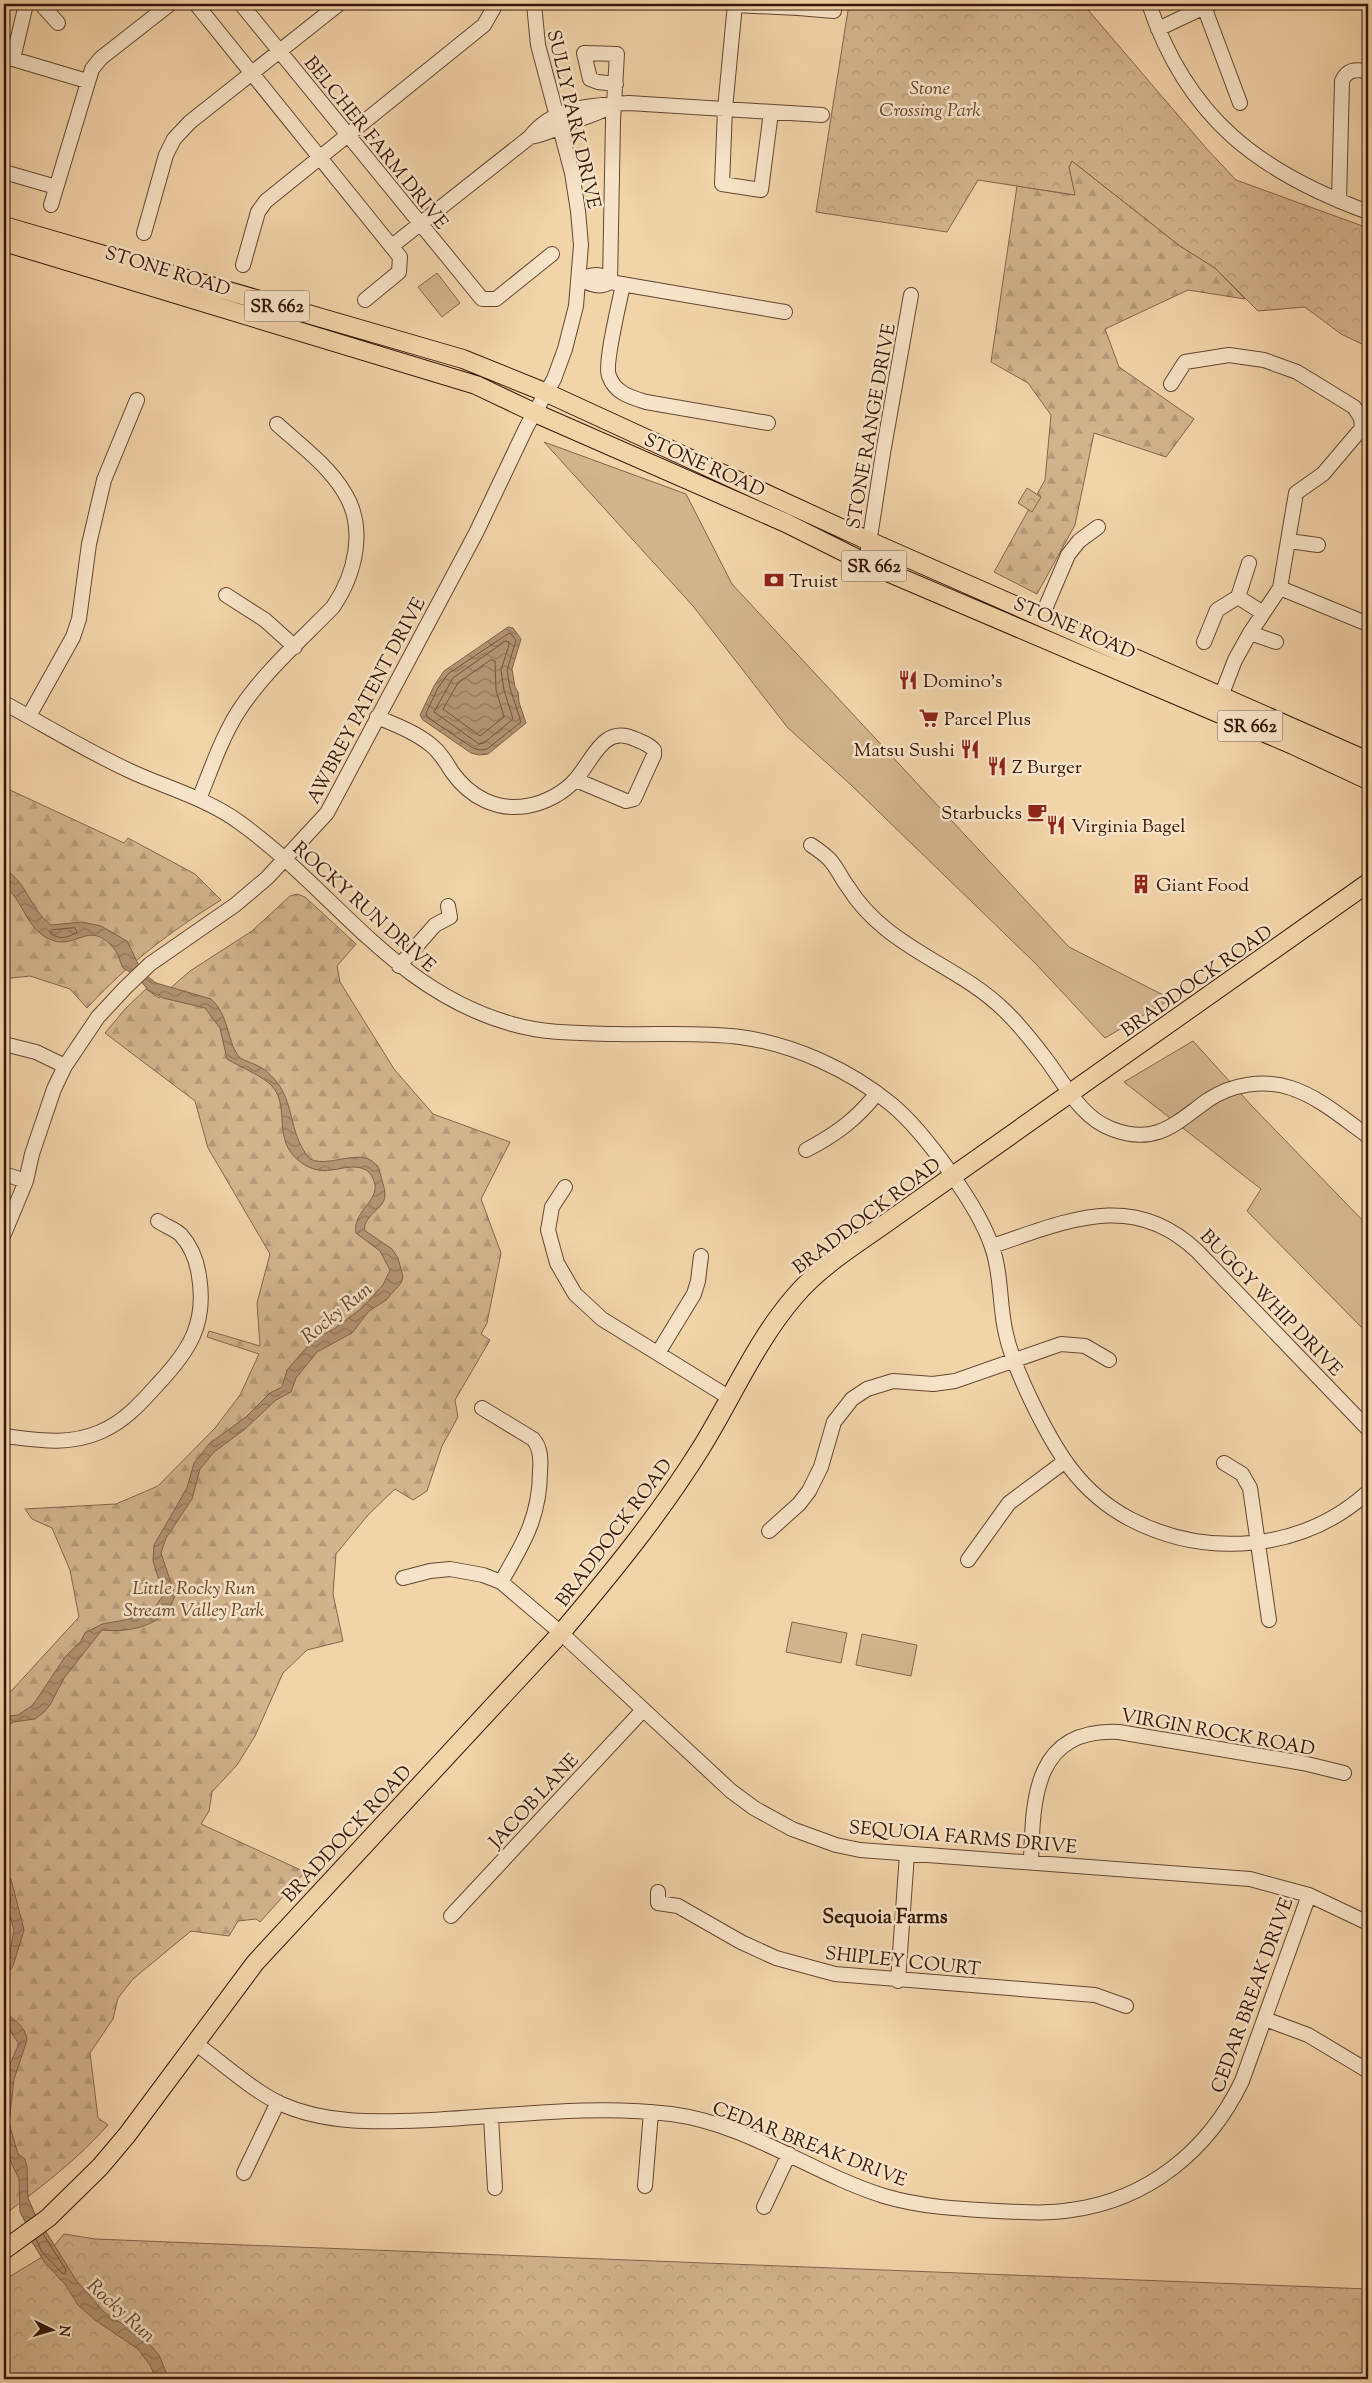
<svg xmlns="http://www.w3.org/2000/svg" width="1372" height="2383" viewBox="0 0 1372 2383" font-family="'Sorts Mill Goudy',serif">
<defs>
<pattern id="forest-firs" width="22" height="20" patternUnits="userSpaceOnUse" patternTransform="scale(1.25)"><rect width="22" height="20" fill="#d2b48d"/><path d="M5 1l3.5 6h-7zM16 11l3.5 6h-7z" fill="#b59a78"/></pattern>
<pattern id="park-crowns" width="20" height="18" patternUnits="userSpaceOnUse" patternTransform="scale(1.25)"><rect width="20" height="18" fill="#d2b48d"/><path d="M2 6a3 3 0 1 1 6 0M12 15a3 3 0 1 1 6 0" fill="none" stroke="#b59a78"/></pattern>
<pattern id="water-waves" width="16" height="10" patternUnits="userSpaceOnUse" patternTransform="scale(1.25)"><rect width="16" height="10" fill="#b29372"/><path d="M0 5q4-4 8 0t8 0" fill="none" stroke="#92775c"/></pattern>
</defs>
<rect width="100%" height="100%" fill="#f2d4a9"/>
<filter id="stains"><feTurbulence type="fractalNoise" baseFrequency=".004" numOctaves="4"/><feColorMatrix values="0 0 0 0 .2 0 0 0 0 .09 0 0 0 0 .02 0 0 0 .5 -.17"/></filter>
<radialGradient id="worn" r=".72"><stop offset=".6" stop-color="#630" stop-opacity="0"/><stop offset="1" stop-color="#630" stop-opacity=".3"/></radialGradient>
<path fill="#d2b48d" stroke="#84654a" d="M437,273L460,303L442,317L418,287Z
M544,442L686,494L732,584L1069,947L1171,999L1105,1038L1036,964L850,784L788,728L693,606Z
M1193,1041L1251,1105L1368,1226V1334L1247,1211L1261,1189L1124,1082Z
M792,1622L847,1633L841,1663L786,1652Z
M862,1634L917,1645L911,1676L856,1665Z"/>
<path fill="url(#forest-firs)" stroke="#84654a" d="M1072,161L1180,246L1215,268L1245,299L1188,290L1105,329L1119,367L1194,419L1166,457L1094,433L1075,525L1037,594L994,572L1045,480L1051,415L1028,383L991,362L1017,186L1074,195L1069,167Z
M6,785L10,790L124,843L128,838L195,874L221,900C168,933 129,963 87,1008L70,989L30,976L11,978L4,976V786Z
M297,894L305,897L356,944L337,966L340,982L394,1069L433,1114L510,1142L481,1199L501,1253L487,1323L481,1334L490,1340L455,1400L458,1417L442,1446L427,1491L413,1500L395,1489L368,1515L336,1554L333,1594L343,1641L307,1650L283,1673L255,1736L237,1765L212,1792L209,1811L201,1824L305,1872L260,1922L256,1919L238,1921L229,1936L191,1931L133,1979L118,1998L113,2019L90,2053L98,2118L108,2125C77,2160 41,2187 4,2215V1699L79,1617L70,1570L52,1528L32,1519L25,1509L116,1504L158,1486L215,1428L240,1395L259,1354L207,1337L209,1331L260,1346L257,1303L270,1254L208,1148L195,1101L105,1033L126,1008L146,989L159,998L190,971L252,931L290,896Z"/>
<path fill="url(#park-crowns)" stroke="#84654a" d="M849,4H1083L1206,148L1236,180L1368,228V347L1341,334L1305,307L1258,311L1215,268L1180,246L1072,161L1069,167L1075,195L978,180L947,232L816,212Z
M1027,488L1041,497L1032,512L1018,503Z
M64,2234L95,2239L194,2243L1368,2289V2379H4V2280L47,2254Z"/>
<path fill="url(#water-waves)" stroke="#806147" d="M508,627L513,628L521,639L512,669L515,687L518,692L519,702L526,723L488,754L479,755L471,753L423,720L420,715L434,686L444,671Z
M4,869C27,881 30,910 51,925L82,922L101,926L127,941L142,972L156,983L211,999C229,1015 226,1039 239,1057C248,1063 258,1064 266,1071C298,1097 285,1130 310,1159C332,1170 372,1139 381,1176C382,1182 385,1188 385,1195C385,1209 365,1213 364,1230L392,1249L398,1258L403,1277L401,1283L386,1300L369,1311L352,1333L317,1352L296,1378L291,1392L276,1400L245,1429L214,1452L200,1469L192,1499L166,1538L161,1553L175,1595C167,1626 129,1633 102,1630L64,1678L50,1705L44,1712L35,1719L13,1722L4,1729V1717L18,1715L33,1705L65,1657L81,1641L85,1633L102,1624L125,1620L152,1611L162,1597V1590L153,1561L154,1545L187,1488L194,1463L210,1443L246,1417L270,1393L282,1387L287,1370L314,1339L334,1329L362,1308L383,1285L390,1270L380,1251L356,1233C351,1208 391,1198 368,1171C346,1158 327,1183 299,1161C272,1139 290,1108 273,1087C263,1076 240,1067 227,1059L220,1028L205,1008L163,998L148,990L137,976L123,968C120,963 119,955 116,951C88,915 76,954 47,938C24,925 23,899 4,886Z
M4,1872L11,1879L24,1930L13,1966L4,1979V1964L9,1957L14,1930L8,1910L11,1900Z
M4,2011C13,2019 26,2027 27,2040L14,2079L9,2123L18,2154L25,2159L27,2167L28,2198L35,2214L76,2280L105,2313L142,2336L159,2355L169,2379H156L150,2365L138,2349L95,2320L78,2305L65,2284L45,2263L32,2242L30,2231L20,2212L19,2179L4,2147V2077L19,2044L4,2022Z"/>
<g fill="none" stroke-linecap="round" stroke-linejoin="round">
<path stroke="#74543c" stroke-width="1" d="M510,633L516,640L507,670L510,688L521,722L487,749L480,750L473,748L427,717L426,713L438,688L448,674Z
M506,641L509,642V645L501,670L504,690L513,719L484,743L479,744L434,712L453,678Z
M491,660L495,661L496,690L504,717L480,736L443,709L458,683Z
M75,928L77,932C68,938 59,940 50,933L52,930Z
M4,2076L9,2078L5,2123L9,2143L4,2145
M36,2239L42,2252L62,2273L65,2274L66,2270L43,2234"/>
<defs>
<path id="minor" d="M26,4L13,59L87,81
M41,4L58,23
M196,4L400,257L399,272L365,300
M241,4L482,299H496L552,254
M735,4L725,109L722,184L761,190L771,112
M798,4V8L834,11
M1149,4C1187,118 1259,172 1368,212
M1203,4L1240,103
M734,5L798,8
M1158,29L1211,4
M530,137C545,135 556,128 570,123C586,116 600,114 614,104
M4,172L56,187
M1339,201L1342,81C1348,68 1356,70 1368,71
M51,205L92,69L101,58L170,4
M144,233L166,155L174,139L190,122L339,4
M392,246L530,137C553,106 594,105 629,103L822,115
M243,265L258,212L266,201L484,25L496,4
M579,279C590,284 599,289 610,282L785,312
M579,279C592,275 600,271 610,282
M610,282L613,121L617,54L584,53L590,79L598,82L616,84
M623,284C620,301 604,364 609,376C615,393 630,397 646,402L768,423
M1171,384L1185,362L1229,355L1264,360L1297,372L1354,407L1361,418L1362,428L1323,474L1296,493L1280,588L1250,633L1235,660L1218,704
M1289,541L1318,545
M866,563L883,453L911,295
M1280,588L1368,624
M226,595L265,620L295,647
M1238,597L1249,563
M1042,616L1068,555L1079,541L1098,527
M1250,633L1276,642
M1204,642L1217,610L1238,597L1263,613
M4,703C45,725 85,750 128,770C164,787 206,798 239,822C334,890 393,991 512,1024C546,1034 581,1033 617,1034C658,1035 700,1032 740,1037C793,1044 850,1070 891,1104C924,1131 979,1207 992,1247C1002,1275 999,1306 1006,1334C1011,1357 1021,1379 1031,1400C1055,1450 1079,1492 1130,1519C1207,1559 1303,1551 1368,1492
M29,716L73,637L79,619L89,544L104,480L137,400
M377,717C396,725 415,732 431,745C440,752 446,762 452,772C470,797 496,811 527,806C545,803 564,793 576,779C593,760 603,724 635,739C642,742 649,744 654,750V755L634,799L626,801L576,780
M199,799C211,770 221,739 238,712C263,673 300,641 333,607C355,575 367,528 344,492C328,465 300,445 277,424
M811,845C817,849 824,854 829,859C837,867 841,878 848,887C858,903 871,917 886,929C924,960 968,975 1004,1010C1020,1025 1033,1042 1046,1059C1065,1084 1081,1118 1112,1129C1156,1146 1176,1123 1208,1100C1232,1084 1264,1079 1291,1088C1319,1097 1344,1119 1368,1136
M399,966L435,925L450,917L448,906
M4,1044L36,1052L65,1066
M806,1150C835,1135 857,1119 877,1093
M4,1174L26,1181
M565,1187L552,1207L548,1230L557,1263L575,1294L602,1319L730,1398
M4,1234L26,1181L32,1154L54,1089L65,1066L98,1017L125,988L150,964L235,905L267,878L327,813L476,533L527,426L554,379L565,349L576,306L581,245L578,211L572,173L538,45L534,4
M992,1246C1065,1222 1132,1189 1197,1251L1368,1429
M658,1353L694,1294L698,1281L701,1256
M482,1408L533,1439C541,1448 541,1460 540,1471C540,1517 523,1544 501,1582
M4,1436C38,1440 67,1446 100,1432C124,1422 141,1403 158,1384C189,1351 207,1324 199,1276C197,1262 191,1246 181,1235C175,1229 165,1226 158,1221
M1224,1463L1242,1474L1250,1488L1269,1620
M769,1531L799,1504L809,1491L821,1467L834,1422L852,1399L867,1389L893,1381L933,1384L955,1381L1061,1344L1085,1346L1109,1360
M968,1560L1009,1503L1064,1462
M403,1578L430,1571L450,1569L483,1575L501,1582L561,1633L731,1791L754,1808L792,1829L836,1845L860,1850L1250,1879L1309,1895L1368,1923
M1031,1861C1033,1798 1034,1728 1119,1732L1303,1763L1344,1773
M658,1892V1903L678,1906L741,1942L776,1958L835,1974L1095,1995L1126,2006
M451,1916L643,1710
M898,1981L907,1854
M1265,2019L1308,2035L1368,2071
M195,2043C220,2061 252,2090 279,2103C327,2125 379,2122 431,2120C509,2116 593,2104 671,2114C748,2124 811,2173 884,2196C921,2207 959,2209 997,2211C1022,2212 1047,2214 1071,2210C1148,2200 1209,2150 1242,2081L1309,1895
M491,2117L495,2188
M244,2173L278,2102
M645,2186L651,2112
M764,2207L789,2154"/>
<path id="major" d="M4,226L463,359L547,393L869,541L1368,761
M4,242L476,385L535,413L786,523L866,563L1293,745L1368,780
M4,2250L48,2218L100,2167L127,2135L255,1963L561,1633C611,1574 660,1514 701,1448C732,1398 756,1341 795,1296C822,1264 862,1241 896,1216L1368,883"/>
</defs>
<use href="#minor" stroke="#64462f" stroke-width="16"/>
<use href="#major" stroke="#351606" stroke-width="20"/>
<use href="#minor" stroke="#f7e3c7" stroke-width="14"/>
<use href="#major" stroke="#f2d4a9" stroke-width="18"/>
</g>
<defs>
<symbol id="bank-bare" viewBox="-9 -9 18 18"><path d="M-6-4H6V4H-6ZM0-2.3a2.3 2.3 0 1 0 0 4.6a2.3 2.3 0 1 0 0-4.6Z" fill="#8f2418" stroke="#f7e3c7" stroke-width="2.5" paint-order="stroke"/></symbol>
<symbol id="restaurant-bare" viewBox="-9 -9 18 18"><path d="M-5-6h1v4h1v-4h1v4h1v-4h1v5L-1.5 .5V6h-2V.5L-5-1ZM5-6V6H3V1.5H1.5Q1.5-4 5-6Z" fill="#8f2418" stroke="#f7e3c7" stroke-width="2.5" paint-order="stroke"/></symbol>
<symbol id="supermarket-bare" viewBox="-9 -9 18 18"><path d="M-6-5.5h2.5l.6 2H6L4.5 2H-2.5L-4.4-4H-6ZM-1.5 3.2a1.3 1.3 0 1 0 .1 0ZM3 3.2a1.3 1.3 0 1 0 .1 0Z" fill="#8f2418" stroke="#f7e3c7" stroke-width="2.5" paint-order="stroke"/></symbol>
<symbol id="cafe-bare" viewBox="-9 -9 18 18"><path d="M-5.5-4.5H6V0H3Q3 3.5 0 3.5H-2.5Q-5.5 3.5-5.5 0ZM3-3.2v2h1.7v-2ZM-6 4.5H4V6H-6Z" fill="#8f2418" stroke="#f7e3c7" stroke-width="2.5" paint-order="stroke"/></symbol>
<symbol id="building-bare" viewBox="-9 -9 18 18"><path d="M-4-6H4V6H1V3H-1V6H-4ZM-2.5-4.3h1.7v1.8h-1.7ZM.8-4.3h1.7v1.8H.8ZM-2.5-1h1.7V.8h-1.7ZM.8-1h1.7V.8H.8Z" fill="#8f2418" stroke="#f7e3c7" stroke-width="2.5" paint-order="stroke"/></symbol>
</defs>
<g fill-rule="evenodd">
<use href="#bank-bare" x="760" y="566" width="28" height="28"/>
<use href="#restaurant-bare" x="894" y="666" width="28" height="28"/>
<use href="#supermarket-bare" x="915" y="704" width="28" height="28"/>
<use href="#restaurant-bare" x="956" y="735" width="28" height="28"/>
<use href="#restaurant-bare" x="983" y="752" width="28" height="28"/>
<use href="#cafe-bare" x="1023" y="798" width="28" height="28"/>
<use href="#restaurant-bare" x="1042" y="811" width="28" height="28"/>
<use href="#building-bare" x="1127" y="870" width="28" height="28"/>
</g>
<g text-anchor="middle" stroke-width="5" stroke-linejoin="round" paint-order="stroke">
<g fill="#f7e3c7" stroke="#6f5440" stroke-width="1">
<rect x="244.5" y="290.5" width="65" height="31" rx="4"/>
<rect x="841.5" y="550.5" width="65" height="31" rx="4"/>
<rect x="1217.5" y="710.5" width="65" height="31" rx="4"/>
</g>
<g font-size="18" font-weight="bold" fill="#351606">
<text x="277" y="312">SR 662</text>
<text x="874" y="572">SR 662</text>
<text x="1250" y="732">SR 662</text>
</g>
<g font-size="19" font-style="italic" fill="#64452e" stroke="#f7e3c7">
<text x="930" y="94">Stone<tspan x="930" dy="22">Crossing Park</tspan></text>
<text x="194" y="1594">Little Rocky Run<tspan x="194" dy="22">Stream Valley Park</tspan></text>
</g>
<g font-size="19" fill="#351606" stroke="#f7e3c7">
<text transform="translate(575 119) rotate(77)" y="7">SULLY PARK DRIVE</text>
<text transform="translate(377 142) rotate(51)" y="7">BELCHER FARM DRIVE</text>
<text transform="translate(168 270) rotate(17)" y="7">STONE ROAD</text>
<text transform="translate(870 426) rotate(-80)" y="7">STONE RANGE DRIVE</text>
<text transform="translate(705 464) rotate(24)" y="7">STONE ROAD</text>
<text transform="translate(1075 627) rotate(23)" y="7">STONE ROAD</text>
<text transform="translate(365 700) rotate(-62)" y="7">AWBREY PATENT DRIVE</text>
<text transform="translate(365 906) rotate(42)" y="7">ROCKY RUN DRIVE</text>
<text transform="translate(1196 980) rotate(-35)" y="7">BRADDOCK ROAD</text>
<text transform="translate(866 1215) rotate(-37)" y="7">BRADDOCK ROAD</text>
<text transform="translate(1272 1302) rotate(46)" y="7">BUGGY WHIP DRIVE</text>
<text transform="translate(613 1532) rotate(-53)" y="7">BRADDOCK ROAD</text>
<text transform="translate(1218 1731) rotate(10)" y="7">VIRGIN ROCK ROAD</text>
<text transform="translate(533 1800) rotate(-47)" y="7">JACOB LANE</text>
<text transform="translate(346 1833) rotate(-47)" y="7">BRADDOCK ROAD</text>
<text transform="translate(963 1836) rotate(5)" y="7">SEQUOIA FARMS DRIVE</text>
<text transform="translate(903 1960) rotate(6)" y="7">SHIPLEY COURT</text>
<text transform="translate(1251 1995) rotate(-70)" y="7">CEDAR BREAK DRIVE</text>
<text transform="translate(810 2143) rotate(21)" y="7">CEDAR BREAK DRIVE</text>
</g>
<g font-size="19" fill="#351606" stroke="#f7e3c7" text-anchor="start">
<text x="789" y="587">Truist</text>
<text x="923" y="687">Domino's</text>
<text x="944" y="725">Parcel Plus</text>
<text x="955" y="756" text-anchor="end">Matsu Sushi</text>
<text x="1012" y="773">Z Burger</text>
<text x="1022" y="819" text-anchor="end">Starbucks</text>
<text x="1071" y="832">Virginia Bagel</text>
<text x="1156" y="891">Giant Food</text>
</g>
<g font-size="20" font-style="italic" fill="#674831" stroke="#f7e3c7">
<text transform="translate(336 1312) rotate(-39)" y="7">Rocky Run</text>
<text transform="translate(122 2310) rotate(42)" y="7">Rocky Run</text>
</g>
<g font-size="20" font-weight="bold" fill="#351606" stroke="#f7e3c7">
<text x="885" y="1923">Sequoia Farms</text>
</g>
</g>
<rect width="1372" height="2383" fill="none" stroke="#f2d4a9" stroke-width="20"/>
<rect x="5" y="5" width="1362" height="2373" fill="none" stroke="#351606" stroke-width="2.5"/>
<rect x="10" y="10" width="1352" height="2363" fill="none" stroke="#351606"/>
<g transform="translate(52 2330) rotate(95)" stroke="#f7e3c7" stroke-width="4" paint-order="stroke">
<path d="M0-4L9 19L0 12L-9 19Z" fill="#351606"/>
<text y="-8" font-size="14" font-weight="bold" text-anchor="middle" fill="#351606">N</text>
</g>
<rect width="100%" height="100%" filter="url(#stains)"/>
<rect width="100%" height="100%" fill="url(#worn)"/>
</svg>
